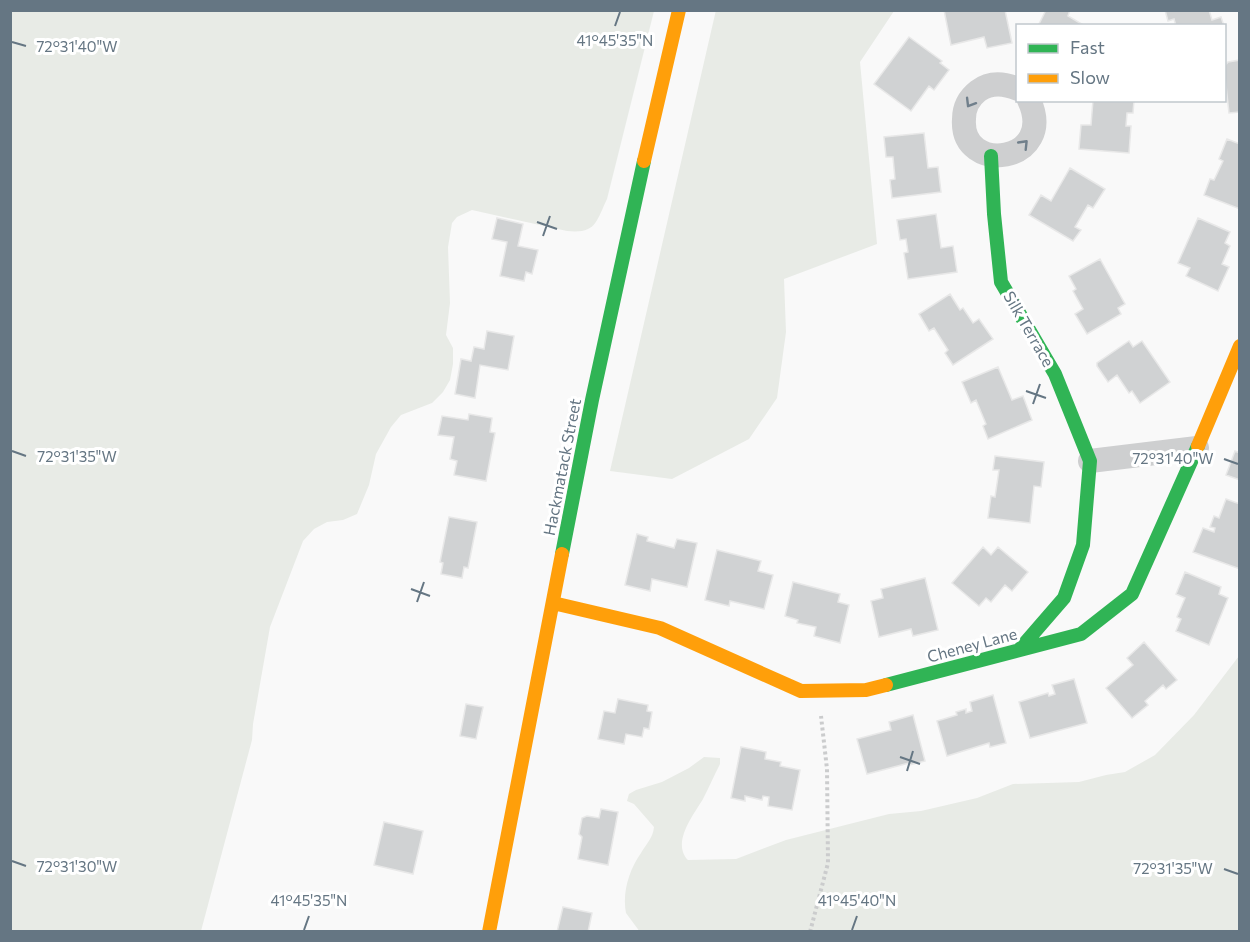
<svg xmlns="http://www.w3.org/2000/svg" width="1250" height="942" viewBox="0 0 1250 942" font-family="Commissioner,sans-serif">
<rect width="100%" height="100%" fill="#f9f9f9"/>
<path fill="#e8ebe6" d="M716,10L894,11L860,62L877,244L784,279L786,332L777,398L749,439L672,479L610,471Z
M10,11H654L607,199C596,222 596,234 567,231L472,210L457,217L452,223L448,247L450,303L446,335L453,348V364L450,380L443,392L432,403L401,415L391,427L376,454L369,485L357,514L343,520L327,522L314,529L303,541L270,627L253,724L252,740L201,931H11Z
M1239,656V931L640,932L626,913C622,893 629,870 641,853C646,844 653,838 654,827L634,804L627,801L629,794L636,790L662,782L689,768L704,757L720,758V764C714,776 709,787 703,799C694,814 671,843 688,860L736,859L786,840L889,814L921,811L977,798L1013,784L1079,782L1106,775L1125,772L1155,755L1194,715Z"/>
<path fill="#d0d2d3" stroke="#e8e8e8" stroke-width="1.5" d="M944,10H1005L1012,43L987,48L984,37L951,45Z
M1046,10H1070L1068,16L1085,26H1038Z
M1165,10H1209L1212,20L1221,17L1224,26H1176L1174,19L1168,21Z
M909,37L942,61L940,63L949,70L934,90L929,86L911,111L874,84Z
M1240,60V112L1229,113L1224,67L1228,62Z
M1093,100H1134L1133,113H1127L1126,126H1131L1129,153L1079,149L1081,125H1091Z
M924,133L928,168L938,167L941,192L892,198L890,180L895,179L893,157H886L884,137Z
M1227,139L1240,144V209L1204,195L1210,179L1214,180L1223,161L1219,159Z
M1070,168L1105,189L1093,208L1088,205L1075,227L1081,230L1073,241L1029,215L1041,195L1051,201Z
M936,214L941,248L953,246L957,272L908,279L904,253L908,252L906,239L900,240L897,220Z
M497,218L523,224L518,246L538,250L532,274L526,272L524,281L500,276L507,242L492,239Z
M1198,218L1230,232L1225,243L1230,246L1222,264L1229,267L1218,291L1186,276L1190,268L1178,263Z
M1100,259L1125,304L1118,308L1121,314L1087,334L1075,314L1083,309L1073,291L1076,289L1069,276Z
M950,294L960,310L963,308L973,323L979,319L993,339L953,365L945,353L948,350L934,328L929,331L919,314Z
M487,331L514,336L508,370L480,365L475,398L455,394L461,359L471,361L474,347L484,349Z
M1129,341L1133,347L1142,341L1170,382L1140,403L1132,391L1129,393L1117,375L1108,382L1097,366V363Z
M998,367L1012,400L1023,396L1032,420L988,439L983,426L986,424L976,400L971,403L962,382Z
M469,414L492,418L490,432L495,433L486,481L454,475L457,461L450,459L454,437L438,435L442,416L468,420Z
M1235,451L1240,453V480L1226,475Z
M995,456L1044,462L1041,487L1034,486L1030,523L988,518L991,496L995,497L999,470H993Z
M1226,499L1240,504V569L1193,552L1203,528L1214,532L1215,528L1210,527L1214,516L1219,518Z
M449,517L477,522L468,568L464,567L462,578L441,574L443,563L440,562Z
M637,534L648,537L647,541L674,548L677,539L697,543L687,587L652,579L650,591L625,585Z
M983,547L991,555L998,547L1028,572L1012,591L1005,585L991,602L986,598L979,606L952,583Z
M717,550L761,561L758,571L773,575L764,609L730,601L729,606L705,600Z
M1185,572L1221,587L1219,594L1228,598L1209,645L1176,631L1181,619L1177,617L1185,598L1176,594Z
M925,578L938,630L913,636L911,629L879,637L871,601L883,598L881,589Z
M793,582L840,594L838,602L849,605L840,643L814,636L816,627L797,623L798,620L785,616Z
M1144,642L1177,680L1166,689L1163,685L1145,701L1148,705L1132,718L1106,688L1133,665L1127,658Z
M1074,679L1087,723L1030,738L1019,702L1048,693L1049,696L1055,694L1052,685Z
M993,695L1006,743L990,747L989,743L947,756L937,721L957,715L956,712L966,709V713L972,711L970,702Z
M618,699L648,705L647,711L652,712L649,729L644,728L642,737L626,734L624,744L598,739L604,711L615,713Z
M466,704L483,707L476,739L460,736Z
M913,715L925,761L909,765V763L867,774L857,739L891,730L889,722Z
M741,747L766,752L765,759L781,762L780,766L800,770L792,810L768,806L769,797L763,796L762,800L745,796V801L731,798Z
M601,809L618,812L608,865L578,859L582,837L579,834L582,818L587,816L599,818Z
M384,822L423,831L413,874L374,865Z
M563,907L592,913L588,932H557Z"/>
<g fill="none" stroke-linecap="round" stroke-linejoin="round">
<path stroke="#cbcccd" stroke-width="4" stroke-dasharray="3 3" stroke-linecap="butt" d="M810,932L828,863L827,769L821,716"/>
<path stroke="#cecfd0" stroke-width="24" d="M1018,89C1004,83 990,82 978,91C969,98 964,108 964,119C960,176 1058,163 1029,100
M1090,461L1197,448"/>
<path stroke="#30b455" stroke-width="14" d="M991,156L994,214L1001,282L1055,374L1090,461L1083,545L1064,598L1019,650
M562,554L592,400L644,161
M886,685L1081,634L1132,594L1198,446"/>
<path stroke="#ff9f0a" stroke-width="14" d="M644,161L679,10
M1198,446L1240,346
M553,603L660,628L801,691L866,690L886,685
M489,932L562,554"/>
</g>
<defs><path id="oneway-chevron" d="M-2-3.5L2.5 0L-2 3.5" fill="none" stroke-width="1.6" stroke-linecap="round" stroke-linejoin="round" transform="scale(1.5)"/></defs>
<g stroke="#707f8b">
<use href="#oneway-chevron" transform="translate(970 103) rotate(121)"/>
<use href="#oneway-chevron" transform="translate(1024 144) rotate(-46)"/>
</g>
<path fill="none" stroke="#657683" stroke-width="2" d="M615,26L620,12M12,42L26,46M537,222L557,229M543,236L550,216M1026,391L1046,398M1033,404L1040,384M12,451L26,456M1224,459L1238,464M411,589L430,596M417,602L424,582M900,757L920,764M907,771L913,751M12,861L26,866M1224,869L1238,874M304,930L309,916M852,930L857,916"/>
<g text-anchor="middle" stroke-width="6" stroke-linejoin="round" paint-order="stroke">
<g font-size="16" fill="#657683" stroke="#fff">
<text transform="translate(1029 329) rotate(60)" y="6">Silk Terrace</text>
<text transform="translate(562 467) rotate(-79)" y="6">Hackmatack Street</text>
<text transform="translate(972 645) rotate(-15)" y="6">Cheney Lane</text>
</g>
</g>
<g font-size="15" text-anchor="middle" fill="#657683" stroke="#fff" stroke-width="6" stroke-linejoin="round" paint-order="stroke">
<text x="615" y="46">41°45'35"N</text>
<text x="77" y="52">72°31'40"W</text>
<text x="77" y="462">72°31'35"W</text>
<text x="1173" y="464">72°31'40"W</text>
<text x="77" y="872">72°31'30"W</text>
<text x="1173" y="874">72°31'35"W</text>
<text x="309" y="906">41°45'35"N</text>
<text x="857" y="906">41°45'40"N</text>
</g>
<rect width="1250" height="942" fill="none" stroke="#657683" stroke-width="24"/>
<rect x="1016" y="24" width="210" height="78" fill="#ffffff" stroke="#c1c8cd" stroke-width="1.5"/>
<rect x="1028" y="44" width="30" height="9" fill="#30b455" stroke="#c1c8cd" stroke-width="1.5"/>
<text x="1070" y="54" font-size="18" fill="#657683">Fast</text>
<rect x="1028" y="74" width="30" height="9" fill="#ff9f0a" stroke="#c1c8cd" stroke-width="1.5"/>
<text x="1070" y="84" font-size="18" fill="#657683">Slow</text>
</svg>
